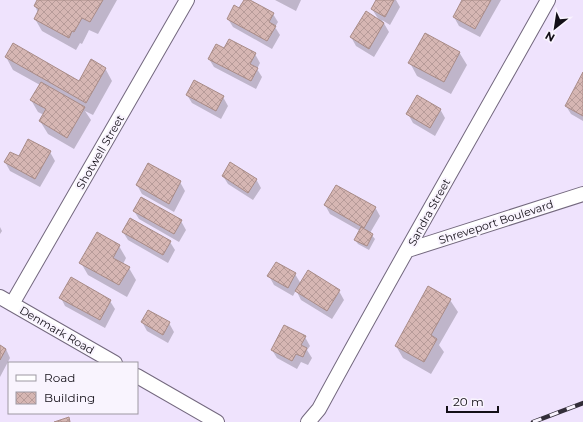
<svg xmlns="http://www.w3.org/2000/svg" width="583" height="422" viewBox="0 0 583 422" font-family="Montserrat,sans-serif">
<defs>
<pattern id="building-cross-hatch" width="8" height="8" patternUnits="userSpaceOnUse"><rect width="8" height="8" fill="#d6b6b3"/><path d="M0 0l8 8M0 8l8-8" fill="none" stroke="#b79b99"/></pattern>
</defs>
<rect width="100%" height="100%" fill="#efe3fd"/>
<path fill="#0003" d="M38,0H117L98,34L89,30L82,44L80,43L76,50L42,31L35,19L38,13L35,6Z
M245,0L273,14L278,22L275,27L280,35L272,49L233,27L228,19L240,10Z
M275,0H301L296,11Z
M377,0H396L400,7L390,25L382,20L389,32L374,57L356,46L351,37L379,20L372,9Z
M464,0H501L480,37L459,26L454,17Z
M225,49L255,54L260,63L257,69L262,77L256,89L214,67L209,59Z
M459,52L467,65L451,94L417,76L410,63Z
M6,57L79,82L105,68L112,81L93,115L85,111L91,120L74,149L48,134L40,121L44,115L38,112L31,100L40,85L13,70Z
M583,74V121L571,114L566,106Z
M187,95L223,97L228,106L221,119L192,103Z
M440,109L445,118L435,136L413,123L408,114Z
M50,152L55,161L40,187L10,171L5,162Z
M223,176L256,179L261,188L253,200L228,184Z
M180,182L185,191L174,212L142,194L137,185Z
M325,205L375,207L380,216L370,233L375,239L369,250L358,244L355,240L360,231L330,214Z
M134,211L181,221L186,230L179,242L139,219Z
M0,227L2,231L0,234Z
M123,232L170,242L175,250L168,263L128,240Z
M119,246L126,258L123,264L129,268L136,280L127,297L88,275L81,263Z
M295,274L301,284L339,291L344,300L332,319L301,300L296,290L293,296L274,285L269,276Z
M61,298L110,301L115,309L105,328L65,306Z
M450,300L458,312L439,345L444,352L431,374L403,358L396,346Z
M142,322L169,323L174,332L168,343L147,331Z
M305,337L310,346L307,350L312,358L308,365L301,362L297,369L277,358L272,350Z
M0,346L6,349L10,358L0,377Z"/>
<path fill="url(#building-cross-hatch)" stroke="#a88b87" d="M37,0H103L90,22L82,18L74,32L72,31L69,38L34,19L39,9L34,6Z
M244,0H250L274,13L269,22L276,26L267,41L227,19L234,5L239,8Z
M376,0H394L385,17L371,9Z
M462,0H491L475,29L453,17Z
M366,11L384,23L369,49L350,37Z
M425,33L460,52L444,82L408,63Z
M229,39L256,53L250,64L258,68L251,81L208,59L216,44L224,48Z
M13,43L79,81L91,59L106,68L86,103L5,57Z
M583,72V116L565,106Z
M194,80L224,96L216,111L186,95Z
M41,82L85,107L67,138L39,121L46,109L30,100Z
M417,95L441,109L430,128L406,114Z
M28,139L51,151L35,179L4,162L10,152L19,156Z
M230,162L257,179L248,193L222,176Z
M148,163L181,181L169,204L136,185Z
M336,185L376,207L364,228L324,205Z
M141,197L182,220L174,234L133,211Z
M130,218L171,241L163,255L122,232Z
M361,227L373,234L367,246L354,240Z
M97,232L120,245L113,258L130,267L119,285L79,263Z
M276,262L296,273L288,288L267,276Z
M308,270L340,290L327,311L295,291Z
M71,277L111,300L100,320L59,298Z
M428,286L451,299L431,335L437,339L424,362L395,346Z
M148,310L170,322L163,335L141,322Z
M284,325L306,336L301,345L307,348L303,357L296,354L292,361L271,350Z
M0,345L6,349L0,360Z
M69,417L70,422H54Z"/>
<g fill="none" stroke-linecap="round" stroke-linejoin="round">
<defs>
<path id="street" d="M408,250L583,194
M0,297L115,363
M12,304L187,0
M137,376L217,422
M308,422L319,409C393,272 472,136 548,0"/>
</defs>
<use href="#street" stroke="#73687e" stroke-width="16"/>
<use href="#street" stroke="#fff" stroke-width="14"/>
<defs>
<path id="rail" d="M533,422L583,403"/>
</defs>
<use href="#rail" stroke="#332e39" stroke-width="4.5"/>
<use href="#rail" stroke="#f9f4fe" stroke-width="3" stroke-dasharray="9" stroke-linecap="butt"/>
</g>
<g text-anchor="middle" stroke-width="4" stroke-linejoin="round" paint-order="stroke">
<g font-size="11" fill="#130f17" stroke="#f9f4fe">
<text transform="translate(100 152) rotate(-60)" y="4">Shotwell Street</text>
<text transform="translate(429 212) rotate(-61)" y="4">Sandra Street</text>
<text transform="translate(496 222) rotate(-18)" y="4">Shreveport Boulevard</text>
<text transform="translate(57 330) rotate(30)" y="4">Denmark Road</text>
</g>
</g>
<rect x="8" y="362" width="130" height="52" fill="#f9f4fe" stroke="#9d98a2"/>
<rect x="16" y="375" width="20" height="6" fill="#ffffff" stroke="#9d98a2"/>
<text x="44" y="382" font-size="12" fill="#130f17">Road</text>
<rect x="16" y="392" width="20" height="12" fill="url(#building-cross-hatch)" stroke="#9d98a2"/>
<text x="44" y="402" font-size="12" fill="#130f17">Building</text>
<g transform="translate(555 28) rotate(210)" stroke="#f9f4fe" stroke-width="3" paint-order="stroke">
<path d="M0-3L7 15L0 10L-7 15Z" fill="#130f17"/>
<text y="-6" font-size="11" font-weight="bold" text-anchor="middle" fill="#130f17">N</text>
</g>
<path d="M447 406v6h51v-6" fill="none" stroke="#130f17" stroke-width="2"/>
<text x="453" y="406" font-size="12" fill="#130f17" stroke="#f9f4fe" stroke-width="3" paint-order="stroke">20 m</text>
</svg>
